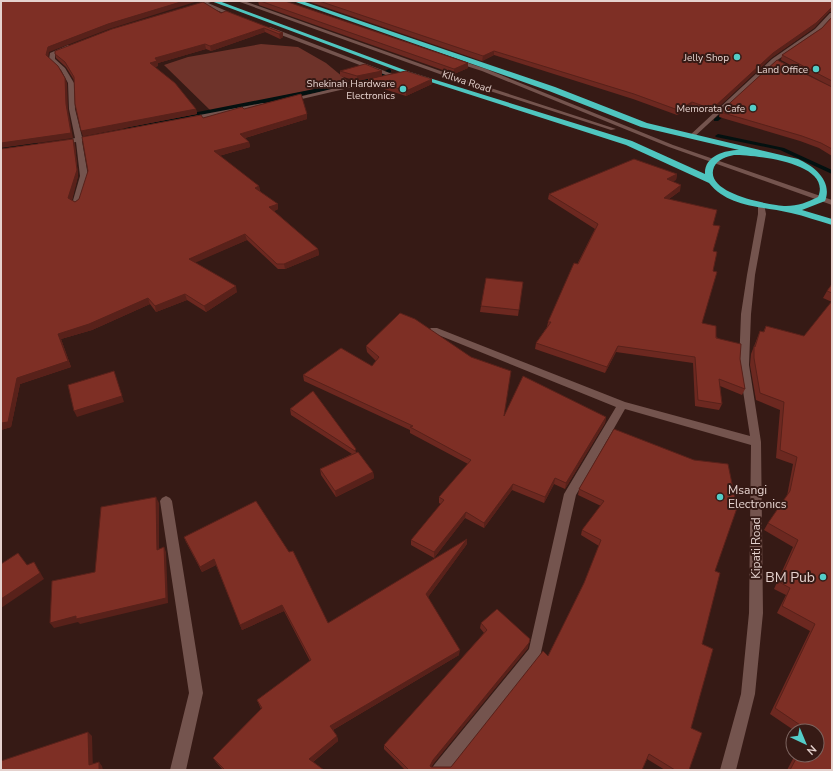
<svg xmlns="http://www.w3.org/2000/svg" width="833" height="771" viewBox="0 0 833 771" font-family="'Nunito Sans',sans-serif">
<rect width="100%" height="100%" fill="#361a15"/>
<path fill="#6e332a" d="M261,44L298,47L326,63L349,82L211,111L164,65L188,57Z"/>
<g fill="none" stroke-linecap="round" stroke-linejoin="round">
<path fill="#031110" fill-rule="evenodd" d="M389,69L391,70V72L376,79L350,86L127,130L124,128L127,126L350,82L372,77Z
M729,107L731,108V110L718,121H714V119Z
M718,134L784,148L832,170V174L780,150L716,137L715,136Z
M36,141L38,142V144L1,151V147Z"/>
<path fill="#74544e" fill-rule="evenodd" d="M214,1L208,3L238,16L234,17L203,5L193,7L191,6L203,2Z
M237,1H244L463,79L616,129L611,130L459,81Z
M830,13H832V17L819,31L776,61L693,138H689V136L772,59L815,29Z
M270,27L395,75L396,76L391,77L268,30L267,29Z
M68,45L71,47L70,48L55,55V59L65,68L74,83L75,109L82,137L94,135L97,137L82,141L88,176L80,204L76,206L72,204L80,176L76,142L61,145L58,143L75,138L69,109L68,83L61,70L49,59L50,53Z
M456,59L486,69L673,145L832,200V205L669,147L482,71L454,62L453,61Z
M381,77L384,79L383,80L289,102L286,100Z
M263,103L266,105L265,106L189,121L186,119L189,117Z
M758,204H764L766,214L755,275L751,314L749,365L761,442L763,613L755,694L736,770H720L741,694L749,613L751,445L625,409L576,495L540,657L449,770H431L434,765L529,649L564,494L616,407L431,332L429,330L431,328H437L625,402L750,436L739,365L741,314L747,275L758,214Z
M166,496L170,498L172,501L203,693L186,770H170L189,693L160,501L162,498Z"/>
<path fill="#4fc5bf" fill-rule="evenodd" d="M211,1H219L410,72L632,141L705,174C704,156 725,150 739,150L641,127L549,91L293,1H302L555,87L647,123L798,159C814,166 833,181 825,201L802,210L832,219V225C818,221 805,216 791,213C762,206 729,208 709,183L626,145L406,74ZM734,155C753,155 833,162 818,197C808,202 798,206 786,206C770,205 703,194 714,167C718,159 726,157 734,155Z"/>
</g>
<path fill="#6c2820" d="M258,1H285L468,63V68L454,74L259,5Z
M307,1H832V12H829L814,28L771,58L711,114L691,107L677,115L633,99L494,55L482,61Z
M221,13L283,33V37L280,39L265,32L211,51L206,49L158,63V66L155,67L196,109L197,114L83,136L74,80L66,67L56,58L55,54Z
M832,17V87L781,60L782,55L822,28Z
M340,71H382V76L357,81L340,76Z
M368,79L432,84L406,96L368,84Z
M832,87V156L819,148L800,141L719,117L720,112Z
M244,109L307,114V119L245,138L249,142L250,147L219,156L259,186L260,191L278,209L274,211L318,249L319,255L285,269H278L247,240L195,262L237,292L206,312L187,300L156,312L150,304L92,330L61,339L71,367L20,384L11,427L1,430V149L73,139L75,145L78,176L72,200L75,202L203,118Z
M677,174L676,180L672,181L680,191L669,199L713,225V251L702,323L740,359L745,389L742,395L720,386L722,404L719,410L695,406L693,363L616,352L605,373L535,349L536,343L547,327L548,322L595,229L548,199L549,194Z
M523,282L518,316L480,312L481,306Z
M832,284V770H787L795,755H817V731H795L770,714L810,631L777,613L786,595L774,589L793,547L764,530L768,523L787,496L793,464L776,458L780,410L756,400L750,365L751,354L760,331L763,332L766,326L804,336L832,302L823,298L827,291Z
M366,346L505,416L606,417L605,423L565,489L554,484L544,503L512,490L484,528L465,518L434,558L411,545V540L441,504L439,503V497L468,464L410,433V430L304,381L303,375L372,366L376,361L367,352Z
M313,391L356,452L373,472L374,478L336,497L321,475L320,469L352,454L291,415L290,409Z
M614,429L715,571L702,644L691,728L689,770H665L647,759L642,770H405L384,749V745L484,633L480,628L481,623L528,648L433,764L431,767H451L548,656L584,583L599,546L581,535L582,530L601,506L578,495L579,489Z
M184,537L328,623L467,544L428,597L459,655L333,730L337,736L338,741L313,762L324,770H223L216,762L213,758L261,709L257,700L310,661L284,611L242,630L216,565L202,572L186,542Z"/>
<path fill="#58211a" d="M184,1H195V2L109,29L49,52L48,60L46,55L48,47L108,24Z
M832,7V12H829L814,28L771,58L711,114L712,109L773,53L831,8Z
M264,28L265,32L211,51L210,46Z
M283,33V37L280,39L279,34Z
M205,44L206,49L158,63V66L151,68L150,63L155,58Z
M494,51V55L482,61L483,56Z
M468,63V68L454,74V69Z
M382,71V76L357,81V76Z
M65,78L67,83L68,109L73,138L1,148V143L66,104Z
M432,79V84L406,96V91Z
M692,102L691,107L677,115L678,110Z
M196,109L197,114L83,136L81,131Z
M307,114V119L241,139L240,134Z
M73,139L75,145L78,176L71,204L68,198Z
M249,142L250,147L215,157L214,151Z
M677,174L676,180L665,184L667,179Z
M681,185L680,191L663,203L664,198Z
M259,186L260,192L255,188Z
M278,204V209L270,213L269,207Z
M245,234L247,240L190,265L189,259Z
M318,249L319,255L285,269L284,264Z
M236,286L237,292L206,312L204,306Z
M185,294L187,300L156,312L155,306Z
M148,298L150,304L92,330L61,339L71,367L20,384L11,427L1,430V423L17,378L58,334Z
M618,346L616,352L605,373L607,367Z
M114,371L124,402L77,417L74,411Z
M606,417L605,423L565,489L566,483Z
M373,472L374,478L336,497L335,491Z
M555,478L554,484L544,503L545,497Z
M513,484L512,490L484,528V523Z
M156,497L159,503V556L157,550Z
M466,512L465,518L434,558V552Z
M467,539V544L426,600V594Z
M164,547L166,552L168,603L80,624L78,622L54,628L50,623Z
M214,559L216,565L202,572L200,567Z
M34,562L44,579L1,608V599Z
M282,605L284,611L242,630L240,625Z
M529,643L528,648L433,764L430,770V766L433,760Z
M460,650L459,655L331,731L330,726Z
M88,732L92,736L93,770L89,765Z
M337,736L338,741L310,764L309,759Z
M99,762L102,766L103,770H99Z"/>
<path fill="#7e2f25" stroke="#58211a" d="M1,1H184L108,24L48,47L46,55L58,66L65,78L66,104L71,133L1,143Z
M260,1H285L468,63L454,69Z
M319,1H832V7L816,23L773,53L712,109L692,102L678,110L634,94L494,51L483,56Z
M203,2L221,13L226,11L283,33L279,34L264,28L210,46L205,44L155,58L157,61L150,63L175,83L196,109L81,131L75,104L74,77L65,62L55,54V51L112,29Z
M832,17V81L782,55L822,28Z
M777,60L832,87V149L821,143L802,136L720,112Z
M365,64L382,71L357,76L340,71Z
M406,71L432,79L406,91L368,79Z
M301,94L307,114L240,134L249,142L214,151L259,186L255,188L278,204L269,207L318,249L284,264H277L245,234L189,259L236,286L204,306L185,294L155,306L148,298L89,324L58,334L68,361L17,378L8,422L1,423V149L73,139L77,170L68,198L75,202L79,199L88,171L82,137L201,115L203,118L242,107L244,109Z
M634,159L677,174L667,179L681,185L664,198L717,210L713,225L720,226L713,251L717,252L713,271L717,272L702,323L716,326V338L741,344L740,359L745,389L719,379L722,404L698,400L695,357L618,346L607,367L536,343L551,322H548L574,263L578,264L598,224L549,194Z
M486,278L523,282L519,310L481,306Z
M832,284V293L827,291Z
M832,301V770H790L798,755H817V731H809L775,708L815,624L782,606L790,588L779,582L798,540L768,523L790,491L797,457L780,450L784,402L760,393L754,358V346L755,347L760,331L764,332L766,326L804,336Z
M400,313L415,319L471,357L511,371L504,416L523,376L606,417L566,483L555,478L545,497L513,484L484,523L466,512L434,552L411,540L444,500L439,497L471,460L410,427L413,426L303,375L341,348L372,366L379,357L366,346Z
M114,371L122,396L74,411L68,385Z
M313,391L356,449L355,451L290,409Z
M614,429L694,460L728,464L737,508L715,571L720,573L702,644L713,649L691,728L702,733L689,770H675L649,754L642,770H409L384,745L487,630L481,623L497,609L530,639L529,643L433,760L430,766L431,767H451L543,651L548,656L584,583L601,540L582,530L604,501L579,489Z
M358,452L373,472L335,491L320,469Z
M156,497L157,550L164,547L166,598L76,619V616L50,623L52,581L95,572L101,507Z
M256,501L289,552L293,551L328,623L467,539L426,594L460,650L330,726L337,736L309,759L324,770H225L213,758L262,708L257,700L311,660L282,605L240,625L214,559L200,567L184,537Z
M18,553L27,565L34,562L40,573L1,599V577L2,576L1,575V564Z
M88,732L89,765L99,762V770H1V761Z"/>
<g fill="#54cdc8" stroke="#361a15" stroke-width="1.5">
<circle cx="737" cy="57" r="4"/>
<circle cx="816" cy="69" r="4"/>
<circle cx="403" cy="89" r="4"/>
<circle cx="753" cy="108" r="4"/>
<circle cx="720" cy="497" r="4"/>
<circle cx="823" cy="577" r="4"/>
</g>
<g text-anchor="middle" stroke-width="4" stroke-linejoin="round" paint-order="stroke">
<g font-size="10" fill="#e5d2ce" stroke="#361a15" text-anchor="end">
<text x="729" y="61">Jelly Shop</text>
<text x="808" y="73">Land Office</text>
<text x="395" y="87">Shekinah Hardware<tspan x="395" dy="12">Electronics</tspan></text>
<text x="745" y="112">Memorata Cafe</text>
</g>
<g font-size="10" fill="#e5d2ce" stroke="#361a15">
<text transform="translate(467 81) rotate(18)" y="4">Kilwa Road</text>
</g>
<g font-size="12" fill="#e5d2ce" stroke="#361a15" text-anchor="start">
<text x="728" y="494">Msangi<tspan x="728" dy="14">Electronics</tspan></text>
</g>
<g font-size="12" fill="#e5d2ce" stroke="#361a15">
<text transform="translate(756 548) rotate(-90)" y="4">Kipati Road</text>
</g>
<g font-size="14" fill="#e5d2ce" stroke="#361a15" text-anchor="end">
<text x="815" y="582">BM Pub</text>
</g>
</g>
<rect width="833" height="771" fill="none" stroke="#e5d2ce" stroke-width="4"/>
<g transform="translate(805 743) rotate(136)"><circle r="19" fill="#361a15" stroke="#7c645f"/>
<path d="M0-3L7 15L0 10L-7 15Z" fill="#54cdc8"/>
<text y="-6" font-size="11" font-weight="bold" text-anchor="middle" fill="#e5d2ce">N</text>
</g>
</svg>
